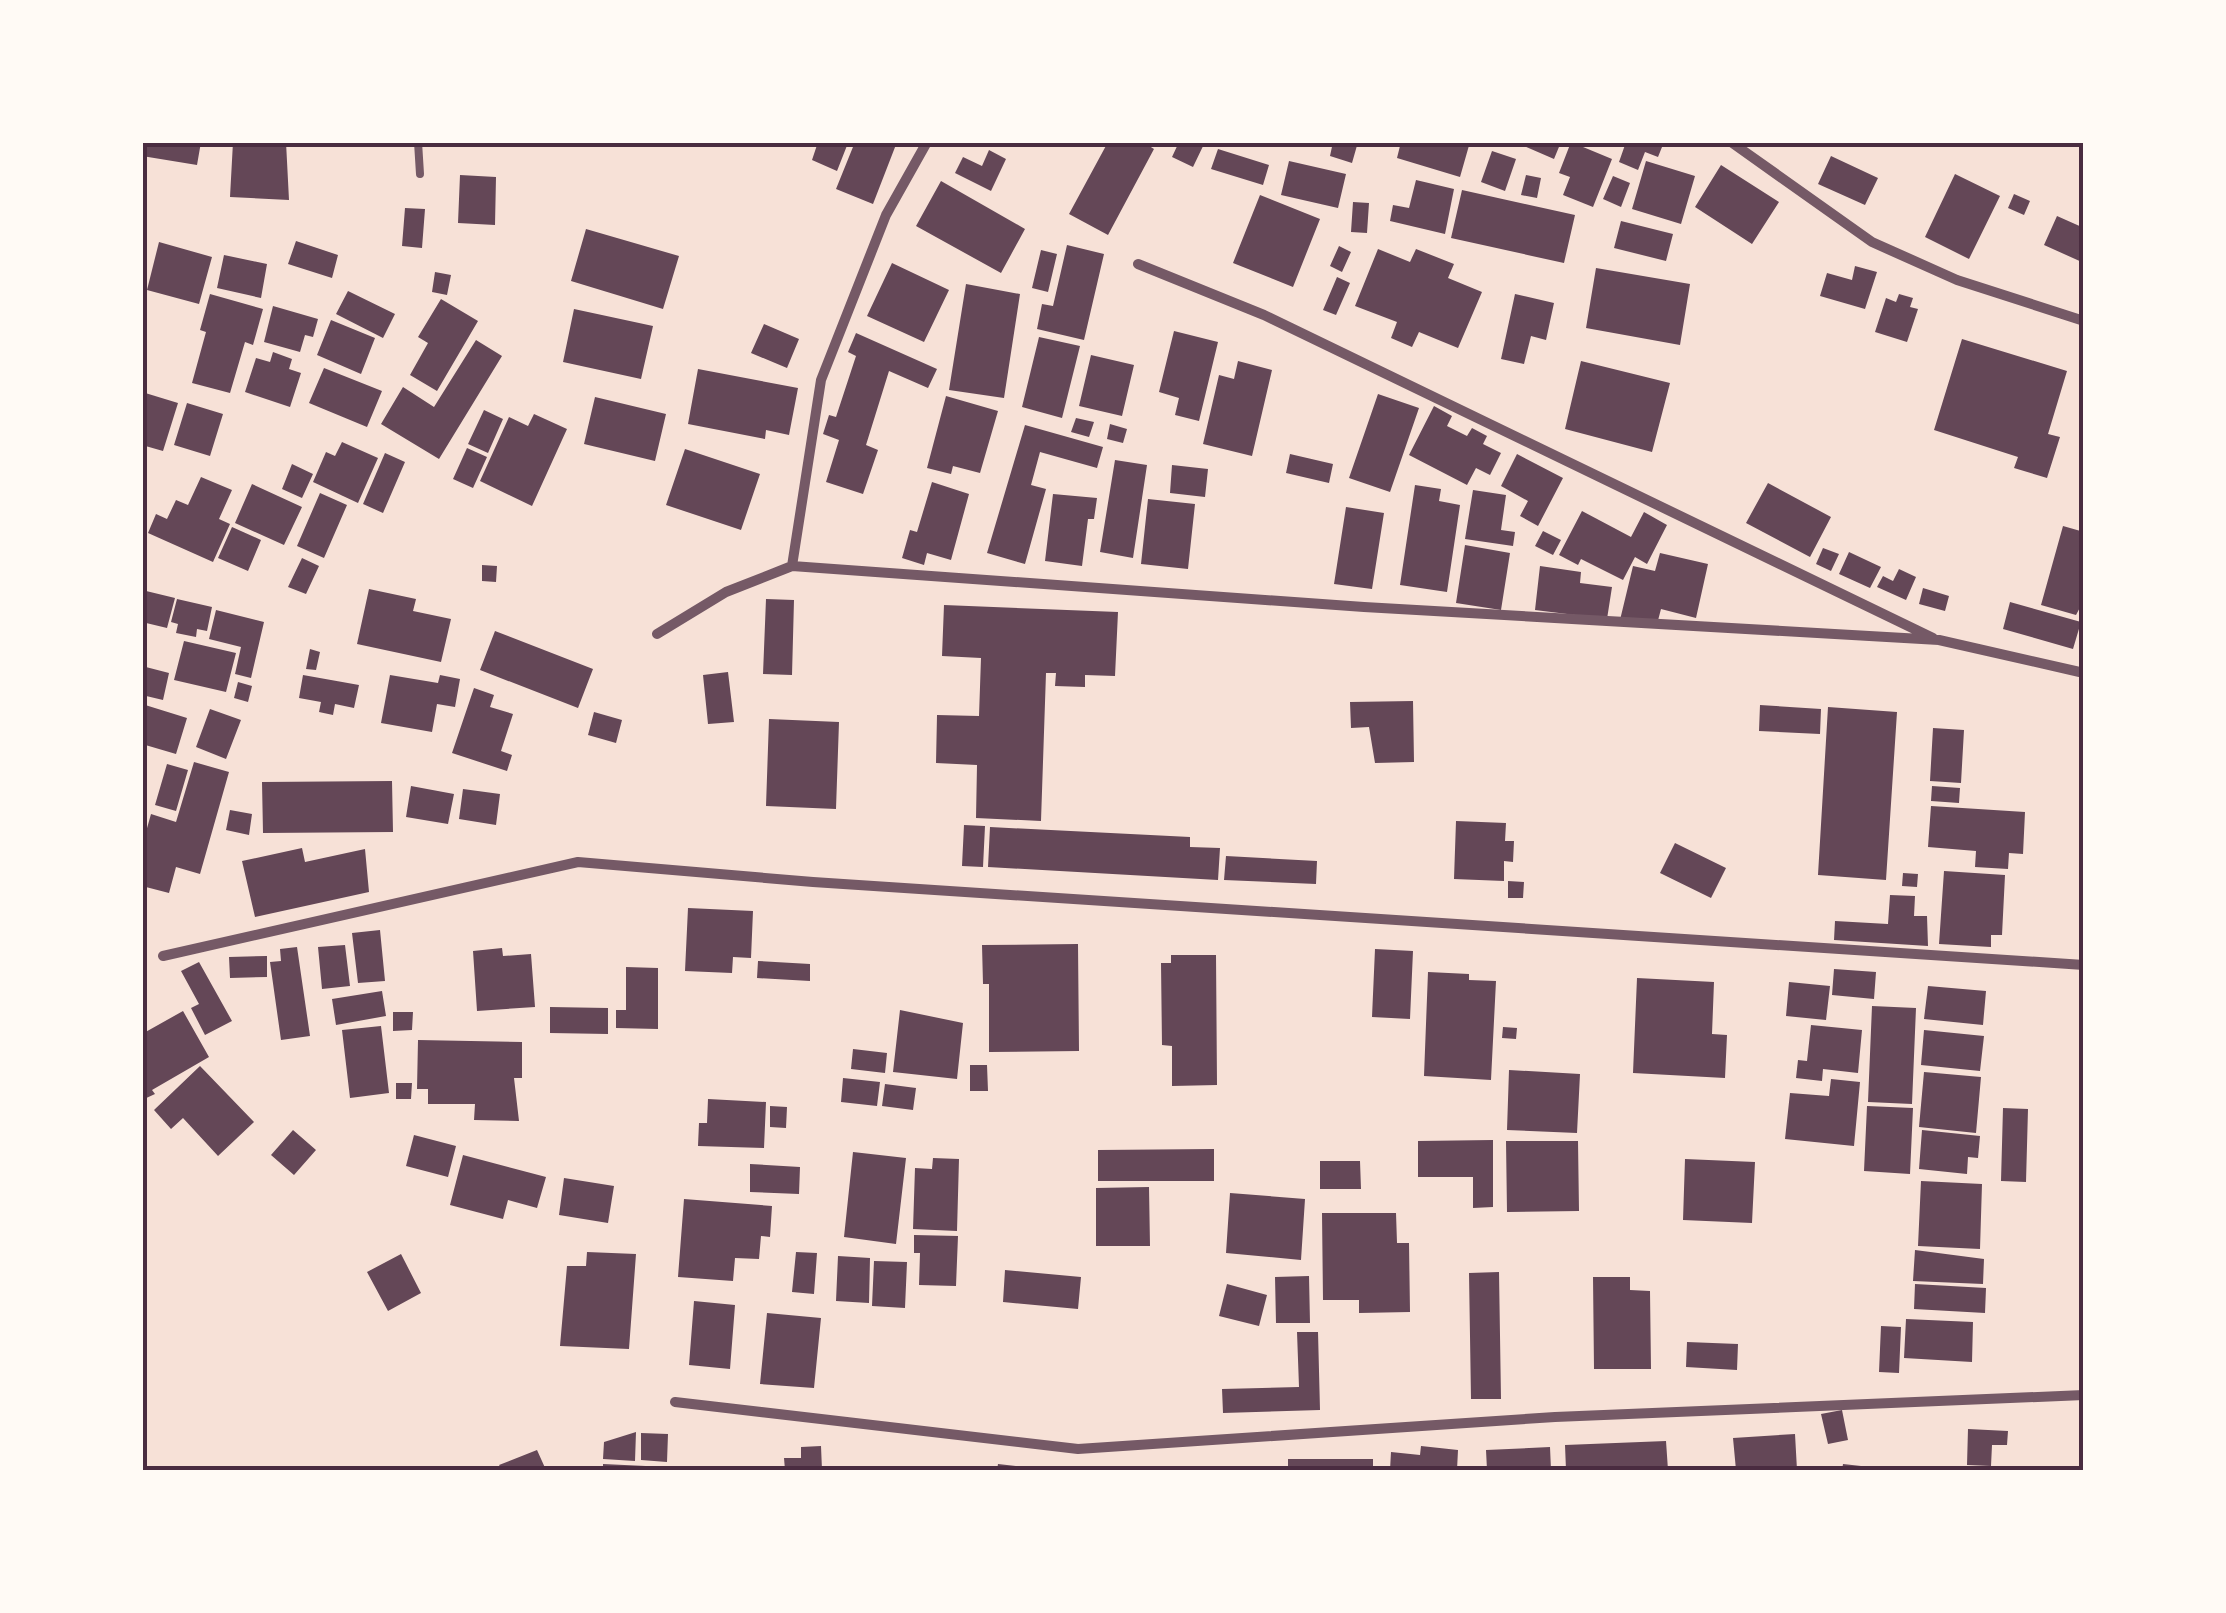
<svg xmlns="http://www.w3.org/2000/svg" width="2226" height="1613" viewBox="0 0 2226 1613" font-family="'Work Sans',sans-serif">
<rect width="100%" height="100%" fill="#f7e1d7"/>
<path fill="#644757" d="M142,142H201L197,165L142,156Z
M233,142H286L289,200L230,197Z
M818,142L848,143L837,171L812,160Z
M855,142H897L873,204L836,189Z
M1108,142H1143L1154,149L1108,235L1069,214Z
M1179,142H1205L1193,167L1172,157Z
M1333,142H1358L1352,163L1330,156Z
M1401,142H1470L1460,177L1397,158Z
M1515,142H1561L1554,159Z
M1571,142L1612,159L1593,207L1563,195L1570,177L1559,173Z
M1626,142H1664L1658,157L1645,152L1638,170L1619,162Z
M1218,149L1269,165L1263,185L1211,169Z
M989,150L1006,159L991,191L955,173L963,157L982,166Z
M1492,151L1516,159L1505,191L1481,182Z
M1831,156L1878,178L1865,205L1818,184Z
M1289,161L1346,174L1338,208L1281,195Z
M1646,161L1695,176L1681,224L1632,209Z
M1721,165L1779,202L1752,244L1695,207Z
M1955,174L2000,196L1969,259L1925,237Z
M460,175L496,177L495,225L458,223Z
M1526,175L1541,178L1537,198L1521,195Z
M1613,176L1630,183L1621,207L1603,199Z
M1416,180L1454,189L1445,234L1390,221L1393,205L1409,208Z
M941,181L1025,229L1001,273L916,226Z
M1462,190L1575,215L1564,263L1451,238Z
M2014,194L2030,201L2024,215L2008,208Z
M1260,195L1320,219L1293,287L1233,263Z
M1353,202L1369,203L1367,233L1351,232Z
M405,208L425,209L422,248L402,246Z
M2057,216L2084,228V263L2044,245Z
M1621,221L1673,234L1666,261L1614,248Z
M586,229L679,256L663,309L571,281Z
M296,241L338,255L332,278L288,264Z
M159,242L212,257L199,304L147,290Z
M1067,245L1104,254L1084,340L1037,329L1042,304L1053,306Z
M1339,246L1351,252L1342,272L1330,266Z
M1378,249L1410,262L1416,249L1454,264L1448,278L1482,292L1458,348L1419,332L1412,347L1391,338L1397,322L1355,306Z
M1041,250L1057,254L1048,292L1032,288Z
M224,255L267,264L261,298L217,288Z
M892,263L949,290L924,342L867,316Z
M1855,266L1877,272L1865,309L1820,296L1827,273L1852,280Z
M1596,268L1690,284L1680,345L1586,328Z
M435,272L451,275L447,295L432,292Z
M1337,277L1350,283L1336,315L1323,310Z
M966,284L1020,294L1004,398L949,390Z
M348,291L395,314L383,338L336,314Z
M210,294L263,309L253,345L245,342L230,393L192,383L206,332L200,330Z
M1515,294L1554,303L1546,340L1531,336L1524,364L1501,359Z
M1899,294L1913,298L1910,307L1918,309L1907,342L1875,332L1886,298L1896,302Z
M441,299L478,321L437,391L410,375L428,343L418,337Z
M273,306L318,319L313,337L305,335L300,352L264,342Z
M574,309L653,326L641,379L563,362Z
M331,320L375,338L361,374L317,355Z
M764,324L799,339L787,368L751,353Z
M1174,331L1218,342L1199,421L1175,415L1179,398L1159,392Z
M856,333L937,369L928,388L889,371L866,445L878,450L863,494L826,482L839,440L823,434L829,415L836,417L856,356L848,352Z
M1039,337L1080,346L1062,418L1022,407Z
M1962,339L2067,371L2048,434L2060,437L2047,478L2014,468L2018,457L1934,430Z
M476,340L502,356L439,459L381,424L403,387L434,407Z
M273,352L292,359L289,369L301,373L290,407L245,392L256,358L270,362Z
M1091,355L1134,365L1122,416L1079,406Z
M1238,361L1272,370L1252,456L1203,444L1219,375L1234,379Z
M1581,361L1670,383L1652,452L1565,429Z
M324,368L382,391L367,427L309,403Z
M698,369L798,388L789,435L766,430L765,439L688,424Z
M142,392L178,403L163,451L142,445Z
M1378,394L1419,408L1390,492L1349,478Z
M946,396L998,411L980,473L953,466L951,474L927,468Z
M595,397L666,414L655,461L584,444Z
M187,403L223,414L210,456L174,445Z
M1434,406L1452,416L1447,426L1467,436L1472,428L1487,436L1483,444L1501,453L1490,475L1476,468L1467,485L1409,455Z
M484,410L503,419L488,453L468,444Z
M534,414L567,429L532,506L480,481L509,417L528,426Z
M1076,418L1094,422L1089,437L1071,432Z
M1110,424L1127,429L1123,443L1107,439Z
M1025,425L1103,447L1097,468L1040,452L1031,485L1046,489L1025,564L987,553Z
M342,442L378,458L358,503L313,482L326,452L335,456Z
M467,448L487,457L473,488L453,479Z
M685,449L760,474L741,530L666,505Z
M385,453L405,462L383,513L363,504Z
M1290,454L1333,464L1329,483L1286,473Z
M1517,454L1563,478L1538,526L1520,516L1528,501L1501,486Z
M1115,460L1147,465L1133,558L1100,552Z
M292,464L313,474L302,498L282,489Z
M1172,465L1208,469L1205,497L1170,493Z
M201,477L232,490L219,519L230,524L213,562L148,533L156,514L167,519L176,500L188,505Z
M932,482L969,494L951,560L927,553L924,565L902,558L910,530L917,532Z
M1768,483L1831,517L1810,557L1746,523Z
M252,484L302,507L284,545L235,523Z
M1415,485L1441,489L1439,501L1460,505L1447,592L1400,585Z
M1473,490L1506,495L1501,530L1515,532L1513,546L1465,539Z
M320,493L347,505L324,558L297,546Z
M1053,494L1097,498L1094,519H1088L1082,566L1045,561Z
M1148,499L1195,504L1188,569L1141,564Z
M1346,507L1384,513L1372,589L1334,584Z
M1582,511L1631,537L1644,512L1667,525L1647,564L1635,557L1623,580L1581,559L1578,565L1559,555Z
M2063,526L2084,532V600L2076,615L2041,605Z
M232,527L261,540L248,571L218,558Z
M1543,531L1561,540L1553,555L1535,546Z
M1465,545L1510,553L1501,610L1456,603Z
M1823,548L1839,554L1831,571L1816,564Z
M1849,552L1881,567L1870,588L1839,574Z
M1660,553L1708,564L1696,618L1661,609L1656,628L1620,620L1633,566L1655,571Z
M302,558L319,566L306,594L288,587Z
M482,565L497,566L496,582L482,581Z
M1540,566L1581,572L1580,583L1612,587L1607,619L1535,610Z
M1899,569L1916,577L1906,600L1877,587L1883,576L1893,581Z
M1923,588L1949,596L1945,611L1919,604Z
M369,589L416,599L413,611L451,619L441,662L357,644Z
M142,590L175,598L167,628L142,622Z
M177,599L212,607L207,631L197,629L196,637L176,633L178,624L171,622Z
M766,599L794,600L792,675L763,674Z
M2010,602L2081,622L2073,649L2003,629Z
M944,605L1118,612L1115,676L1085,675V687L1055,686L1056,673H1046L1041,821L976,818L977,765L936,763L937,715L979,716L981,658L942,656Z
M216,610L264,622L251,678L235,674L241,647L209,639Z
M495,631L593,669L578,708L480,670Z
M184,641L236,653L226,692L174,680Z
M310,649L320,652L316,670L306,669Z
M142,666L169,673L163,700L142,695Z
M728,672L734,722L708,724L703,675Z
M303,675L359,685L354,708L335,704L333,715L319,712L321,702L299,698Z
M390,675L438,683L440,675L460,679L455,707L437,704L432,732L381,723Z
M238,682L252,686L248,702L234,698Z
M474,688L494,695L490,707L513,714L501,751L512,755L507,771L452,753Z
M1413,701L1414,762L1375,763L1369,727L1351,728L1350,702Z
M142,704L187,718L176,754L142,744Z
M1760,705L1821,709L1820,734L1759,731Z
M1828,707L1897,712L1886,880L1818,875Z
M210,709L241,720L226,759L196,747Z
M594,712L622,720L616,743L588,735Z
M769,719L839,722L836,809L766,806Z
M1933,728L1964,730L1961,783L1930,781Z
M194,762L229,772L200,874L176,867L169,893L142,886V846L151,814L176,822Z
M167,764L188,770L176,811L155,805Z
M392,781L393,832L263,833L262,782Z
M411,786L454,794L448,824L406,817Z
M1932,786L1960,788L1959,803L1931,801Z
M463,789L500,794L496,825L459,819Z
M1931,806L2025,812L2023,854L2009,853L2008,869L1975,867L1976,851L1928,847Z
M230,810L252,814L249,835L226,830Z
M1456,821L1506,823L1505,841H1514L1513,862L1504,861V881L1454,879Z
M964,825L985,826L983,867L962,866Z
M990,827L1190,837V847L1220,848L1218,880L988,867Z
M1675,843L1726,868L1711,898L1660,873Z
M302,848L305,862L365,849L369,892L255,917L242,861Z
M1226,856L1317,861L1316,884L1224,880Z
M1944,871L2005,875L2002,935H1991V947L1939,944Z
M1903,873L1918,874L1917,887L1902,886Z
M1508,881L1524,882L1523,898H1508Z
M1890,895L1915,896L1914,916H1927L1928,946L1834,940L1835,921L1888,924Z
M688,908L753,911L751,958L733,957L732,973L685,971Z
M380,930L385,981L358,983L352,933Z
M1078,944L1079,1051L989,1052V984H983L982,945Z
M345,945L350,986L322,989L318,947Z
M297,947L310,1036L281,1040L270,962L281,961L280,949Z
M502,948L503,956L531,954L535,1007L477,1011L473,951Z
M1375,949L1413,951L1410,1019L1372,1017Z
M1171,955H1216L1217,1085L1172,1086V1046L1162,1045L1161,963H1171Z
M267,956V977L230,978L229,957Z
M758,961L810,964V981L757,978Z
M199,962L232,1021L205,1035L191,1008L199,1004L181,971Z
M626,967L658,968V1029L616,1028V1010H626Z
M1834,969L1876,972L1874,999L1832,995Z
M1428,972L1469,974V980L1496,981L1491,1080L1424,1076Z
M1637,978L1714,982L1712,1034L1727,1035L1725,1078L1633,1073Z
M1789,982L1830,986L1826,1020L1786,1016Z
M1928,986L1986,991L1983,1025L1924,1019Z
M382,991L386,1016L336,1025L332,999Z
M1872,1006L1916,1008L1912,1104L1868,1102Z
M550,1007L608,1008V1034L550,1033Z
M900,1010L963,1023L957,1079L893,1072Z
M183,1011L209,1057L152,1090L155,1094L142,1100V1034Z
M393,1012H413L412,1030L393,1031Z
M1811,1025L1862,1030L1858,1073L1823,1069L1822,1081L1796,1078L1798,1060L1807,1061Z
M381,1026L389,1093L350,1098L342,1030Z
M1503,1027L1517,1028L1516,1039L1502,1038Z
M1924,1030L1984,1036L1980,1071L1921,1065Z
M418,1040L522,1042V1078H514L519,1121L474,1120L475,1104H428V1089H417Z
M853,1049L887,1053L885,1073L851,1069Z
M970,1065H987L988,1091H970Z
M200,1066L254,1122L218,1156L183,1118L171,1129L154,1110Z
M1509,1070L1580,1074L1577,1133L1507,1130Z
M1924,1072L1981,1077L1976,1133L1919,1127Z
M843,1078L880,1082L877,1106L841,1102Z
M1831,1079L1860,1082L1854,1146L1785,1139L1790,1093L1829,1096Z
M396,1083H412L411,1099H396Z
M885,1084L916,1088L913,1110L882,1106Z
M708,1099L766,1102L764,1148L698,1146L699,1123H707Z
M770,1106L787,1107L786,1128L770,1127Z
M1867,1106L1913,1108L1910,1174L1864,1171Z
M2003,1108L2028,1109L2026,1182L2001,1181Z
M293,1130L316,1150L294,1175L271,1155Z
M1922,1130L1980,1136L1978,1158L1968,1157L1967,1174L1919,1169Z
M414,1135L456,1146L448,1177L406,1166Z
M1493,1140V1207L1473,1208V1177H1418V1141Z
M1506,1141H1578L1579,1211L1507,1212Z
M1214,1149V1181H1098V1150Z
M853,1152L906,1158L896,1244L844,1237Z
M463,1155L546,1177L537,1208L508,1200L503,1219L450,1205Z
M933,1158L959,1159L957,1231L913,1229L915,1168L932,1169Z
M1685,1159L1755,1162L1752,1223L1683,1220Z
M1320,1161H1360L1361,1189H1320Z
M750,1164L800,1167L799,1194L750,1192Z
M564,1178L614,1186L608,1223L559,1215Z
M1921,1181L1982,1184L1980,1249L1918,1246Z
M1149,1187L1150,1246H1096V1188Z
M1230,1193L1305,1199L1301,1260L1226,1253Z
M684,1199L772,1206L770,1237L761,1236L759,1259L735,1258L733,1281L678,1277Z
M1322,1213H1396L1397,1243H1409L1410,1312L1359,1313V1300H1323Z
M914,1235L958,1236L956,1286L919,1285L920,1253H914Z
M1915,1250L1984,1259L1983,1284L1913,1281Z
M587,1252L636,1254L629,1349L560,1346L567,1266H586Z
M796,1252L817,1253L814,1294L792,1292Z
M401,1254L421,1293L388,1311L367,1272Z
M838,1256L870,1258L869,1303L836,1301Z
M874,1261L907,1262L905,1308L872,1306Z
M1005,1270L1081,1277L1078,1309L1003,1302Z
M1499,1272L1501,1399H1471L1469,1273Z
M1309,1276L1310,1323H1276L1275,1277Z
M1593,1277H1630V1290L1650,1291L1651,1369H1594Z
M1227,1284L1267,1295L1259,1326L1219,1316Z
M1915,1284L1986,1288L1985,1313L1914,1309Z
M694,1301L735,1305L730,1369L689,1365Z
M767,1313L821,1318L814,1388L760,1384Z
M1906,1319L1973,1322L1972,1362L1904,1358Z
M1881,1326L1901,1327L1899,1373L1879,1372Z
M1297,1332H1318L1320,1410L1223,1413L1222,1389L1299,1387Z
M1687,1342L1738,1344L1737,1370L1686,1367Z
M1842,1410L1848,1440L1828,1444L1821,1414Z
M1968,1429L2008,1431L2007,1445H1992L1991,1466L1967,1465Z
M636,1432L635,1461L603,1459L604,1442Z
M641,1433L668,1434L667,1462L641,1460Z
M1795,1434L1797,1470H1736L1733,1438Z
M1666,1441L1668,1470H1566L1565,1445Z
M821,1446L822,1470H785L784,1458H801V1447Z
M1421,1446L1458,1450L1457,1470H1390L1391,1452L1420,1455Z
M1550,1447L1551,1470H1487L1486,1450Z
M537,1450L546,1470H502L499,1465Z
M1288,1459H1373V1470H1288Z
M603,1464L667,1467V1470H603Z
M998,1464L1034,1468V1470H997Z
M1843,1464L1879,1468L1878,1470H1842Z"/>
<g fill="none" stroke-linecap="round" stroke-linejoin="round">
<path stroke="#755966" stroke-width="8" d="M418,142L420,174"/>
<path stroke="#755966" stroke-width="10" d="M1731,142L1872,242L1957,280L2084,321
M1138,264L1264,315L1933,638
M792,566L821,380L886,215L927,142
M657,634L726,592L792,566L1364,607L1939,640L2084,673
M163,956L578,862L813,882L2084,965
M675,1402L1078,1449L1555,1417L2084,1395"/>
</g>
<rect width="2226" height="1613" fill="none" stroke="#fffaf5" stroke-width="290"/>
<rect x="145" y="145" width="1936" height="1323" fill="none" stroke="#4a2c40" stroke-width="4"/>
</svg>
